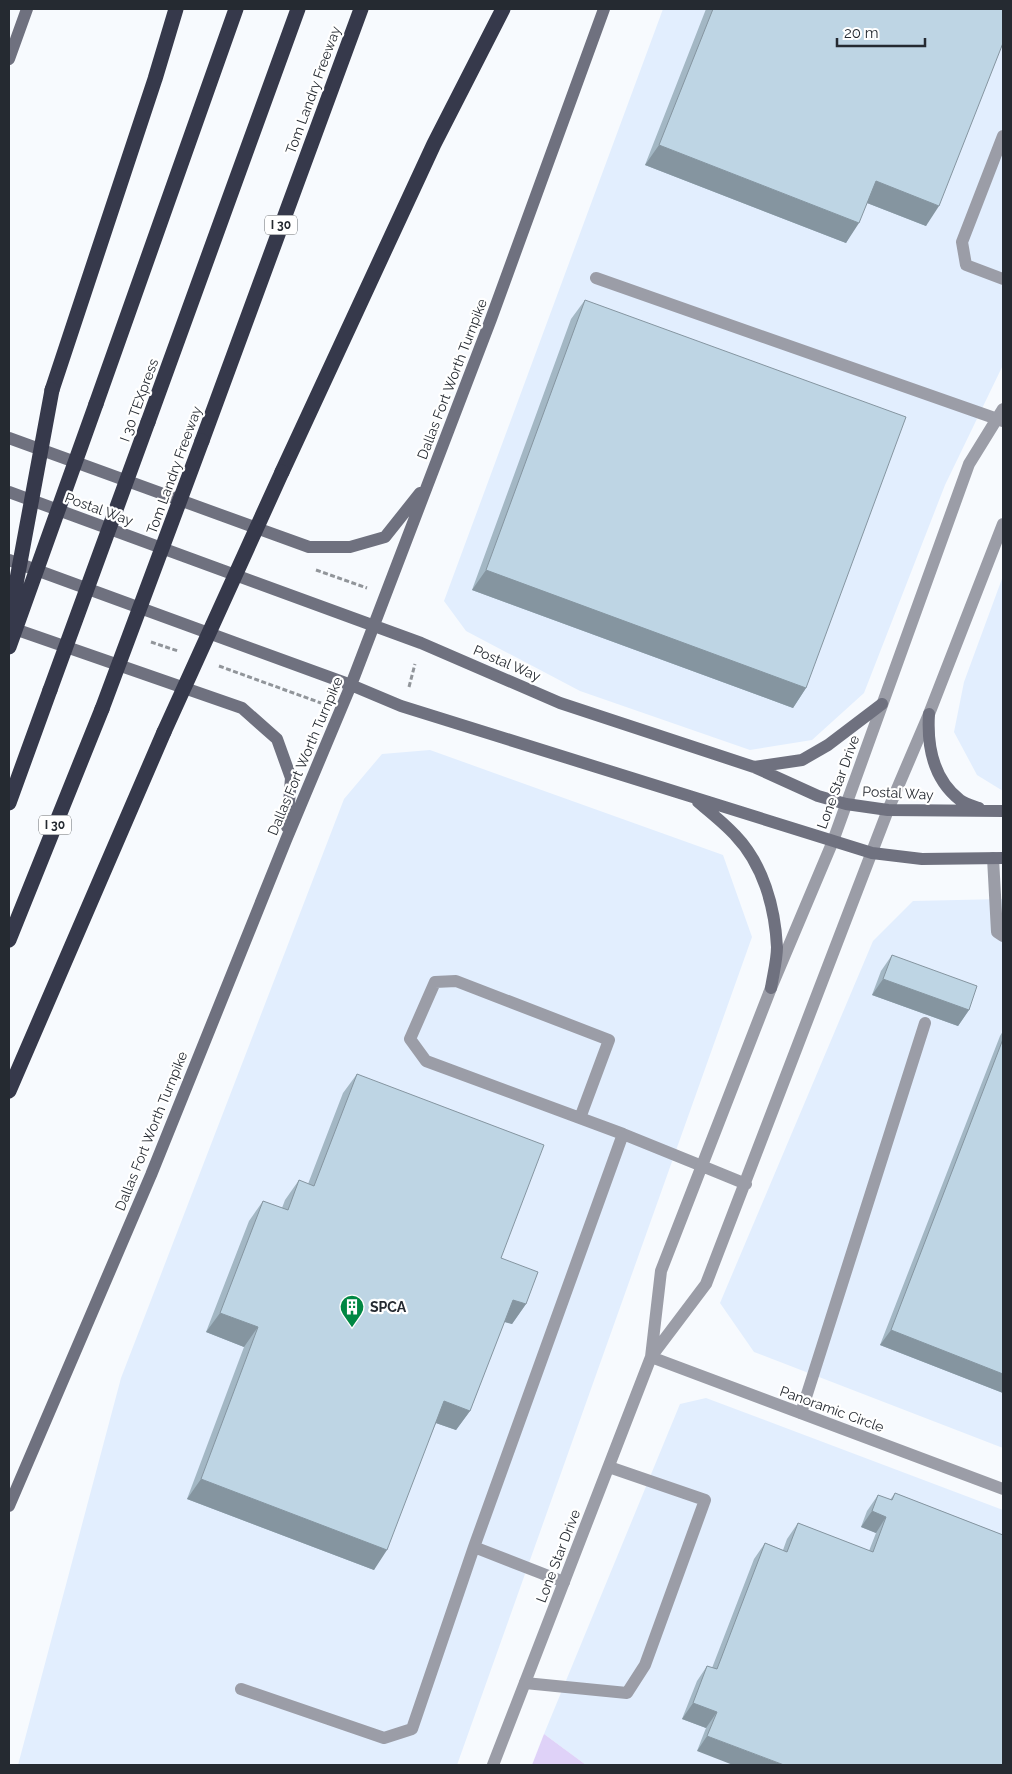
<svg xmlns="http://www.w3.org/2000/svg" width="1012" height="1774" viewBox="0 0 1012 1774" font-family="Raleway,sans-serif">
<rect width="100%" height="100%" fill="#f7fafe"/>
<path fill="#e2eefe" d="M663,9H1003V365L945,485L864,693L812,740L750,750L580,691L466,631L444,601Z
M1003,576V791L977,775L954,732L964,682Z
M430,750L723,855L752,937L457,1765H18L121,1378L344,799L382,754Z
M1003,899V1448L754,1352L720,1303L873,941L913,901Z
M706,1398L1003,1510V1765H586L544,1734L680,1404Z"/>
<path fill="#dfd2f8" d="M544,1734L586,1765H532Z"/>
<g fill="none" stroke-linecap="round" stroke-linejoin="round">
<path stroke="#91959a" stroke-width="3" stroke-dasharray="5 2.5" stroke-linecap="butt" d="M316,570L367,588
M151,642L178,651
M219,666L321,703
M409,687L415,664"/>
<path stroke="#9b9da7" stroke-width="12" d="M1003,136L962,242L966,265L1003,279
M596,278L1003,421
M993,858L997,932L1003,936
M580,1118L609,1040L456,981L435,982L410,1039L426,1061L623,1134
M801,1413L925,1023
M474,1547L564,1582
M525,1683L627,1693L645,1665L705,1500L609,1467
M241,1689L384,1738L412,1729L474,1547L623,1134L702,1166"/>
<path stroke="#9b9da7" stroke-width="12" d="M702,1166L746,1184
M651,1357L706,1284L888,810L929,714L1003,524
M651,1357L1003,1489
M493,1765L651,1357L661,1271L771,988L833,841L969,464L1003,409"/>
<path stroke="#6f717f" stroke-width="12" d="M9,59L27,9
M9,438L309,547H350L385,537L420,493
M9,492L421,643L560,703L754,767L818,796L846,804L888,810L1003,811
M9,560L351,685L401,706L872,853L922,859L1003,858
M9,627L242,708L277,739L291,778L287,827
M929,714C927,746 933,779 960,800C965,804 973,806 979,808
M754,767L802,760L828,745L882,704
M698,802C710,812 724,823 735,835C763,864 775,907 777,947C777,960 773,975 771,988
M9,1506L151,1175L286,840L351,685L491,319L604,9"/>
<path stroke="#36394b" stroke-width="15" d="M52,390L155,79L176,9
M96,404L236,9
M148,422L298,9
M202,441L361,9
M282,472L434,144L503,9
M9,803L50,690
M9,940L102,709
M9,1091L164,732"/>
<path stroke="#36394b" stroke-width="15" d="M9,622L52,390
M9,647L96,404
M50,690L148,422
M102,709L202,441
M164,732L282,472"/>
</g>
<path fill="#a3b7c4" d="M706,9H1003L926,226L867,203L846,243L645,165Z
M585,300L806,688L793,708L472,590L571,319Z
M892,955L969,1010L958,1026L872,995L881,971Z
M1003,1031V1393L880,1345L1000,1036Z
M357,1074L501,1258L526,1304L512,1324L504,1322L470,1411L456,1430L436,1423L374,1570L187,1499L244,1347L206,1332L249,1221L263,1201L282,1208L285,1200L299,1180L308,1184L343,1093Z
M895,1493L1003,1535L697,1751L706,1728L682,1719L697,1681L707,1666L712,1668L754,1559L765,1543L783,1550L787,1539L798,1523L869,1551L876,1533L861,1527L867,1511L878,1495L890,1500Z"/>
<path fill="#8595a0" d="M659,145L859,223L846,243L645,165Z
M876,181L939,206L926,226L862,201Z
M486,570L806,688L793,708L472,590Z
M883,979L969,1010L958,1026L872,995Z
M513,1300L526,1304L512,1324L499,1320Z
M220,1313L258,1327L244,1347L206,1332Z
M891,1330L1003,1374V1393L880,1345Z
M444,1401L470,1411L456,1430L430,1421Z
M201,1479L387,1550L374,1570L187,1499Z
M872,1511L886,1517L876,1533L861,1527Z
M693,1703L717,1712L706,1728L682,1719Z
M707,1736L784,1765H733L697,1751Z"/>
<path fill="#bed5e4" stroke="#8595a0" d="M713,9H1003V43L939,206L876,181L859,223L659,145Z
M585,300L906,417L806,688L486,570Z
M892,955L977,986L969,1010L883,979Z
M1003,1039V1374L891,1330Z
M357,1074L544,1145L501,1258L538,1272L526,1304L513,1300L470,1411L444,1401L387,1550L201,1479L258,1327L220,1313L263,1201L288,1210L299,1180L314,1186Z
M895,1493L1003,1535V1765H784L707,1736L717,1712L693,1703L707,1666L717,1669L765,1543L787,1552L798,1523L873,1552L886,1517L872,1511L878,1495L892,1500Z"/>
<defs>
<symbol id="building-pin" viewBox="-11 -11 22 30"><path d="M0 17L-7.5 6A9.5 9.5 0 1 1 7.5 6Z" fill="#008743" stroke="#fff"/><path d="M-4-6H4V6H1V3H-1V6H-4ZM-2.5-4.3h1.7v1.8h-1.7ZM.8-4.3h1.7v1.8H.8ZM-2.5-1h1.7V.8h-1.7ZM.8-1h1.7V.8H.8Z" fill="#fff"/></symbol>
</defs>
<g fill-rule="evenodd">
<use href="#building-pin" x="338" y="1293" width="28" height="38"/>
</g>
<g text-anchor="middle" stroke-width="4.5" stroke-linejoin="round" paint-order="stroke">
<g fill="#fff" stroke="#666a6f" stroke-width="1">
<rect x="265" y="215.5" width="32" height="19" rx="4"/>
<rect x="39" y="815.5" width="32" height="19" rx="4"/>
</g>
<g font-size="12" font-weight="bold" fill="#252a31">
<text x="281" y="229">I 30</text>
<text x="55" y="829">I 30</text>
</g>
<g font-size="14" fill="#252a31" stroke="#fff">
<text transform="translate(313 90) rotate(-70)" y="5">Tom Landry Freeway</text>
<text transform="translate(452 379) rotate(-69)" y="5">Dallas Fort Worth Turnpike</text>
<text transform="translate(139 400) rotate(-70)" y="5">I 30 TEXpress</text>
<text transform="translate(174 470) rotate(-70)" y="5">Tom Landry Freeway</text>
<text transform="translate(99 509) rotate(20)" y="5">Postal Way</text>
<text transform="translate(507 663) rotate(23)" y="5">Postal Way</text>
<text transform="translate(305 756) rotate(-67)" y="5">Dallas Fort Worth Turnpike</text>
<text transform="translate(838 782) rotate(-70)" y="5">Lone Star Drive</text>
<text transform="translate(898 793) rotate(3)" y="5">Postal Way</text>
<text transform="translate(151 1131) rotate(-68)" y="5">Dallas Fort Worth Turnpike</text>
<text transform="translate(832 1409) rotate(20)" y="5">Panoramic Circle</text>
<text transform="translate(558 1556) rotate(-69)" y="5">Lone Star Drive</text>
</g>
<g font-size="14" font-weight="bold" fill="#252a31" stroke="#fff" text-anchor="start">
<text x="370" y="1312">SPCA</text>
</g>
</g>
<rect width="1012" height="1774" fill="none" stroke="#252a31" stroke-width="20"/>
<path d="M837 38v8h88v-8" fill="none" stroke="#252a31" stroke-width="2.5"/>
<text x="844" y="38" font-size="15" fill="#252a31" stroke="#ffffff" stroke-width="4" paint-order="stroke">20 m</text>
</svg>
